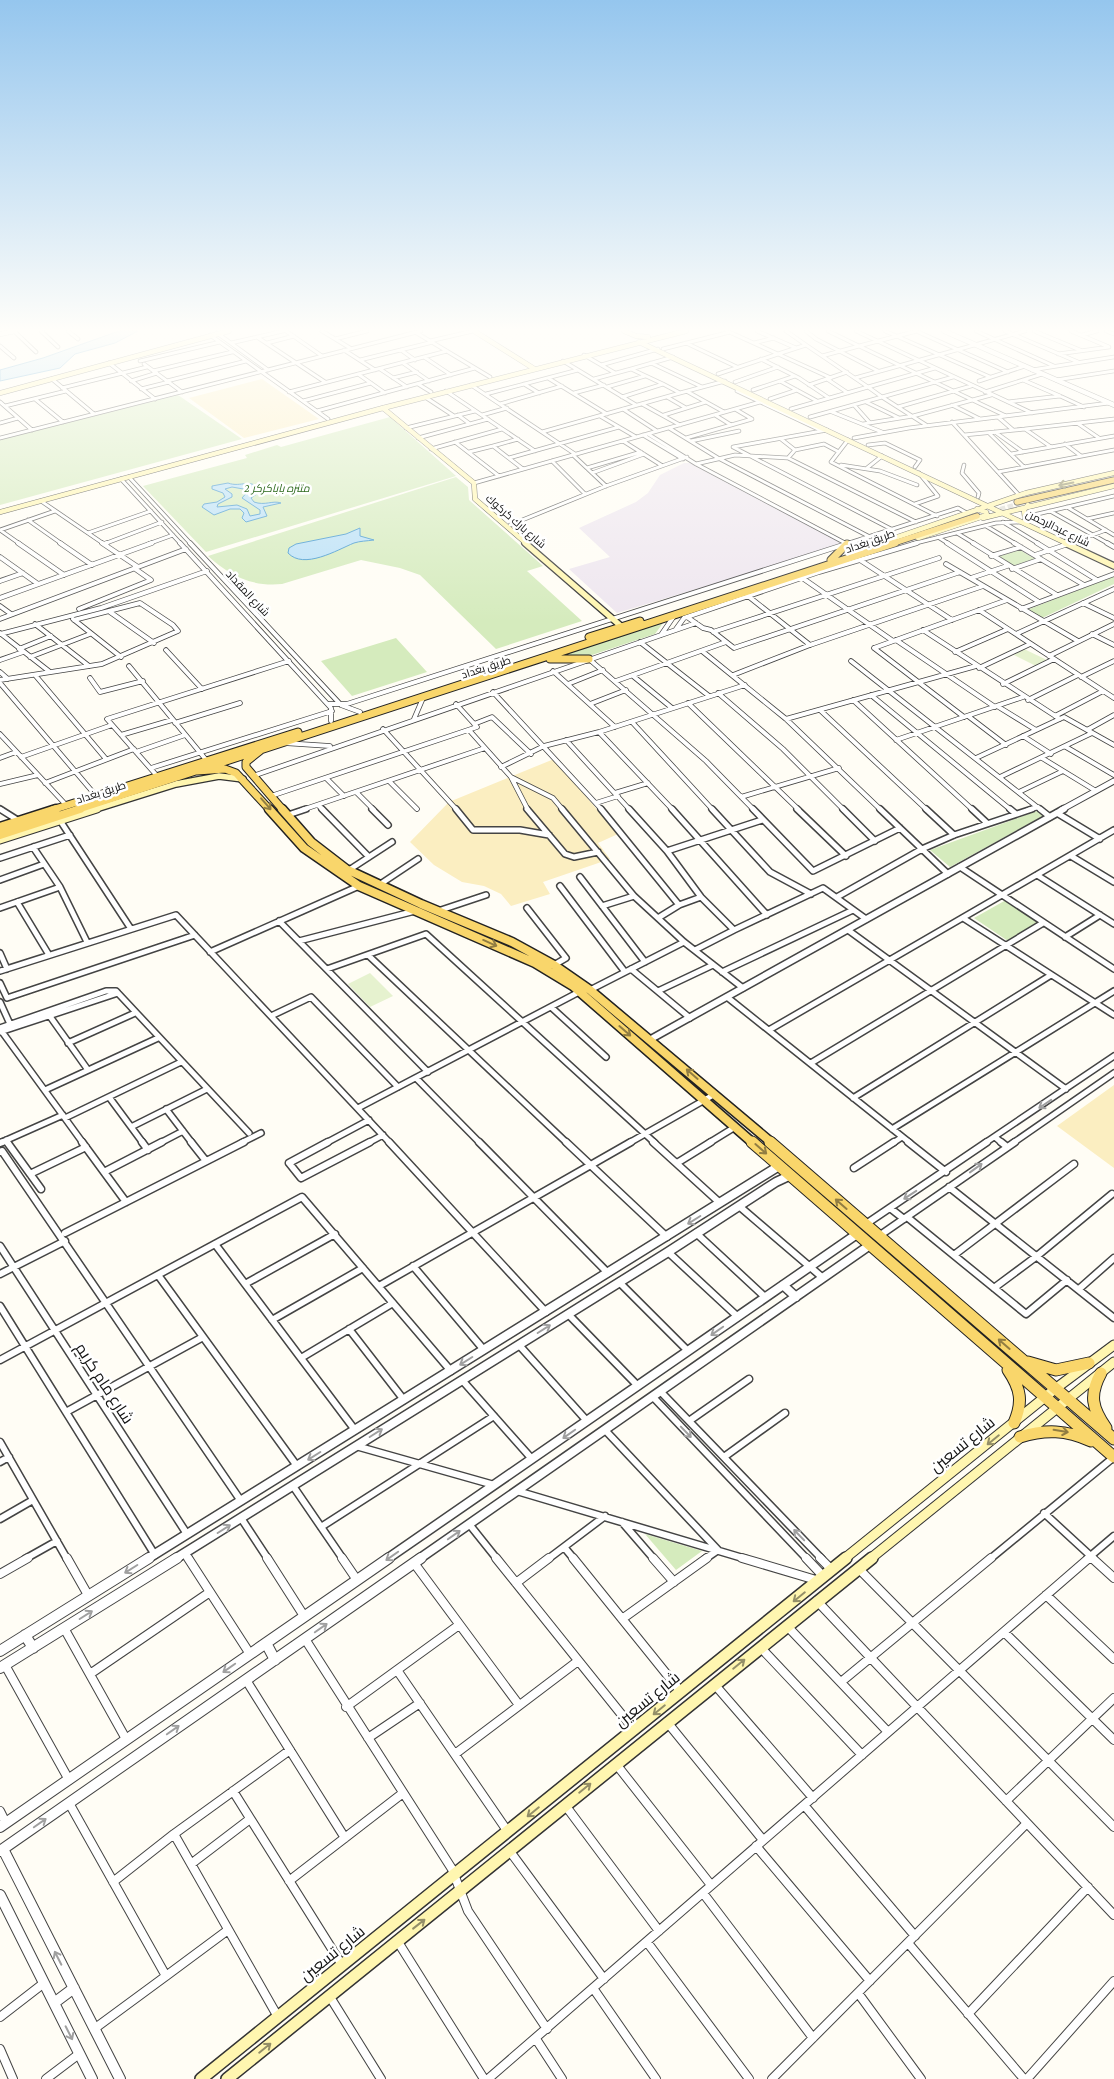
<svg xmlns="http://www.w3.org/2000/svg" width="1114" height="2079" viewBox="0 0 1114 2079" font-family="'Crimson Pro',Cairo,serif">
<rect width="100%" height="100%" fill="#fffdf5"/>
<path fill="#eee6ef" d="M684,463H691L846,544L617,613L569,569L610,557L579,528L636,502L648,493L660,475Z"/>
<path fill="#d5ebbd" d="M178,395L242,439L0,505V440Z
M390,417L456,476L206,552L143,486L247,458L245,455L277,445L281,447Z
M456,477L468,487L469,500L543,566L527,571L582,621L496,649L420,575L400,568L361,560L282,584C252,587 230,576 208,556Z
M1020,550L1035,559L1012,566L997,557Z
M1114,576V584L1040,619L1027,610Z
M663,623L655,634L589,656L556,657Z
M396,638L427,672L352,696L321,661Z
M1037,811L1043,816L950,867L930,850Z
M1006,900L1038,923L1008,941L974,918Z
M645,1534L702,1551L676,1570Z"/>
<path fill="#fbeec1" d="M262,379L319,419L244,438L189,398Z
M554,759L618,834L598,843L610,859L543,882L550,894L511,906L501,894L484,886L462,882L434,865L410,842L449,802Z
M1114,1085V1168L1057,1126Z"/>
<path fill="#e6f2cf" d="M1024,649L1047,660L1036,666L1014,655Z
M370,973L393,996L370,1007L348,984Z"/>
<path fill="#b9e0f7" stroke="#3f96cf" fill-rule="evenodd" d="M119,331H138L115,343L75,354L60,368L0,381V370L43,358Z
M228,483C241,488 251,477 261,491L251,498L254,502C265,506 273,500 281,503L263,507L267,516L246,522L242,518L244,513L240,509H230L214,515L202,507L204,504L217,502L225,497L223,493L212,489V486ZM232,487L249,490L242,498L260,510V514L250,516L247,509L237,505L217,507L218,504L232,497V494L225,489Z
M360,528V536L374,540C367,541 360,541 354,543C337,550 304,570 288,553L289,548L296,544L346,534Z"/>
<g fill="none" stroke-linecap="round" stroke-linejoin="round">
<path stroke="#dbdad3" stroke-width="5.5" stroke-dasharray="5.5 2.5" stroke-linecap="butt" d="M977,516L1020,504"/>
<defs>
<path id="minor-far4" d="M14,331L36,352
M41,331L58,347
M68,331L78,339
M286,331L322,356
M322,331L350,348
M757,331L796,348
M786,331L806,345
M806,331L816,339L878,371
M828,331L859,346L917,331
M856,331L1032,413
M885,331L990,377
M916,331L1008,372
M976,331L1054,366
M1005,331L1078,362
M1034,331L1080,350
M1106,331L1114,334
M415,332L490,377
M217,333L268,370
M210,335L328,419
M1082,335L1097,331
M257,337L325,382
M335,339L367,331
M430,341L473,331
M231,343L283,331
M267,343L294,336
M686,343L737,367
M754,343L774,338
M0,346L14,358
M663,349L730,332
M344,350L375,370
M401,350L415,360
M778,354L806,345L868,387L791,409
M778,354L831,378
M1058,354L1109,347L1071,331
M584,355L615,373
M822,356L859,346L1006,416
M424,357L451,375
M761,359L799,378L829,398
M360,360L433,342
M140,361L220,342
M563,361L636,405
M109,363L155,399
M403,363L429,381
M651,363L702,387
M144,364L182,392
M601,365L658,349
M380,369L407,387
M1032,370L1114,357
M153,371L232,352
M358,374L385,393
M718,374L778,354L727,331
M393,378L417,372
M548,378L607,414
M855,378L1025,331
M52,379L94,414
M594,379L631,369
M827,379L848,393
M1056,380L1114,371
M131,381L157,373
M167,381L246,361
M780,381L817,401
M979,381L1025,366
M735,382L778,367
M418,384L431,392
M524,384L539,393
M663,384L680,393L725,381
M471,385L575,454
M809,385L847,372
M607,387L645,376
M868,387L935,368
M62,388L147,367
M141,389L169,382
M753,390L795,376
M446,391L535,451
M737,391L822,431
M289,392L447,351
M688,392L724,412
M985,392L1042,374
M574,393L604,385
M486,394L578,370
M1060,396L1084,407
M425,397L454,416
M622,397L663,384L631,369L673,357
M667,397L686,408
M882,397L953,377
M882,397L926,425
M35,399L63,422
M770,399L797,390
M303,401L371,383
M0,402L32,430
M866,402L899,418
M1008,402L1060,396L1023,380
M500,404L562,386
M642,404L680,425
M854,405L870,423
M952,405L980,419
M5,406L66,391
M898,407L971,386
M623,409L657,431
M317,411L475,368
M832,412L882,432
M458,415L470,424
M482,415L507,408
M664,415L706,402
M715,415L731,425
M600,416L636,437
M810,417L882,397L868,387
M998,417L1013,430
M952,422L1019,495
M0,423L18,418
M1077,423L1099,438
M863,424L913,416L991,395
M406,428L475,411
M669,428L718,458L870,537
M827,430L733,447L893,530
M542,432L680,393
M995,432L1023,452
M989,433L1024,467
M648,434L696,464L847,544
M643,435L683,459
M964,435L1025,429
M0,438L421,331
M418,438L488,419
M686,438L752,419L735,409
M854,438L909,428L1109,403
M518,439L493,446L523,469
M781,439L795,450
M848,440L831,462L937,516
M623,441L661,465
M691,441L739,431
M455,442L499,476
M1065,444L1081,456
M868,445L885,443L920,460L915,467
M1051,447L1025,429L1114,419
M431,449L502,429
M469,452L493,446
M1011,454L1114,436
M573,455L606,486
M509,458L619,427
M788,458L795,450L824,444L839,452
M552,461L585,494
M696,464L735,455L788,458L916,522
M841,465L880,471L917,485
M964,465L962,473L979,493L978,497
M587,468L641,452
M867,468L882,456
M998,472L1114,450
M592,473L644,454
M129,477L191,544
M121,479L181,544
M474,483L760,402
M41,501L104,544
M915,504L938,496L919,473
M1067,507L1114,535
M1050,511L1109,544
M1087,519L1114,513
M28,520L62,544
M1026,520L1029,516L1114,496
M1003,522L1039,544
M510,525L606,486L687,457
M986,526L1016,544
M0,530L20,544
M0,530L55,511
M88,533L151,511
M957,533L975,544
M938,537L949,544
M1073,542L1106,530
M104,544L162,522
M148,544L173,535
M846,544L958,508L965,512
M912,544L996,523L1020,522"/>
<path id="minor-far3" d="M18,543L64,575
M60,543L92,565
M102,543L138,567
M180,543L331,708V721
M190,543L341,705L360,712
M845,543L847,544
M947,543L1039,602
M973,543L1057,595
M1014,543L1084,585
M1037,543L1097,580
M1107,543L1114,547
M104,544L107,543
M1035,555L1068,544
M991,556L1021,547
M0,557L38,584
M860,560L952,620
M946,564L1078,641
M1012,569L1041,559
M801,577L893,641
M971,578L1007,566
M0,581L23,573
M748,596L810,645
M0,598L152,543
M1083,603L1114,618
M0,606L11,614
M79,609L151,580L134,568
M1021,609L1114,574
M979,610L1114,698
M110,612L154,643
M687,617L703,628L711,630L734,648L960,572
M0,619L186,549
M73,619L121,657
M35,624L89,666
M676,629L684,618L819,572L917,543
M923,630L1060,719
M713,632L939,558
M0,633L50,672
M0,634L101,608L207,571
M1016,634L1114,589
M1092,634L1114,645
M661,635L674,616
M896,640L995,707
M640,642L709,696
M874,648L1007,600
M874,648L964,717
M19,649L51,636
M166,650L202,689
M702,651L786,719L881,810
M955,652L1008,629
M1049,656L1114,624
M30,657L90,634
M589,659L706,761L754,810
M0,660L23,652
M851,661L1041,810
M129,666L207,761
M979,668L1030,644
M553,671L615,727
M0,672L8,679
M35,675L106,759
M733,675L810,645L983,586
M633,676L672,708
M1081,677L1114,661
M90,678L100,692L143,681
M0,680L102,664L178,631L173,625L140,603L74,620
M616,681L726,642
M0,683L97,797
M568,684L603,670
M1003,684L1054,659
M493,692L602,810
M718,693L783,749L844,810
M871,695L1011,810
M853,700L973,810
M1028,700L1078,675
M688,703L799,810
M328,704H347L849,543
M590,704L626,690
M997,706L1036,730
M820,710L927,810
M968,716L1006,745
M1055,716L1103,691
M414,719L423,698
M786,719L976,666
M632,722L713,810
M175,723L240,703
M474,724L492,717L531,754
M383,729L457,810
M469,730L511,777L553,798L563,810
M1087,730L1114,715
M599,732L745,685
M0,734L67,806
M121,735L172,720
M1023,736L1051,754
M566,740L630,810
M896,740L1023,697
M284,743L330,746
M1066,747L1114,775
M136,752L185,735
M21,757L112,725
M0,758L16,752
M976,758L1064,717L1114,745
M1042,758L1096,791
M501,767L544,746L599,732L673,810
M151,768L332,711
M253,776L696,623
M158,777L107,719L289,661
M511,777L528,810
M1000,777L1092,733
M326,778L344,796
M389,781L417,809
M45,783L134,749
M0,784L38,775
M356,792L374,810
M1019,792L1063,771
M615,793L648,783
M271,796L477,727L456,704
M741,797L839,768
M596,803L618,796
M318,805L323,810
M0,809L2,810
M302,810L485,748
M1028,810L1038,807"/>
<path id="minor-far2" d="M0,809L19,821
M322,809L369,857
M372,809L388,825
M456,809L473,830H520L549,835
M527,809L565,854L574,857L598,852
M562,809L634,896L684,942L743,988
M601,809L679,905
M629,809L667,851L701,897L734,930L823,888L866,919
M672,809L767,915
M712,809L770,872L811,894
M753,809L813,871L900,828
M797,809L846,856
M843,809L875,841
M880,809L948,874
M926,809L954,835
M972,809L987,823
M1010,809L1016,814
M1040,809L1050,817
M1057,813L1100,839
M288,815L306,809
M61,822L131,929
M33,847L60,887L87,942
M667,851L762,820
M1071,856L1114,882
M0,858L70,835
M960,867L1114,969
M349,870L392,842
M1037,875L1114,924
M580,877L645,962
M0,880L44,864
M379,885L418,859
M560,886L625,972
M837,897L922,849L954,835L1032,809
M17,902L49,955
M602,906L634,896
M0,908L60,887
M527,908L566,958L554,965
M438,911L486,895
M658,918L679,905L701,897
M963,918L1114,1015
M279,921L428,1072
M848,930L1066,1089
M1065,937L1100,915
M299,941L415,911
M695,950L734,930
M210,952L359,886
M0,953L7,969
M368,955L567,1143
M327,969L426,934L655,1143
M631,969L690,1018
M0,971L176,915L390,1143
M722,972L853,910
M0,983L7,998L195,935
M590,990L684,942
M658,991L713,965
M727,997L910,1143
M0,1002L10,1024
M551,1007L606,1057
M49,1015L88,1070
M271,1016L311,997L398,1087
M0,1028L106,991H116L249,1133
M0,1029L83,1143
M769,1030L1114,830
M0,1032L118,993
M68,1043L135,1013
M811,1063L1043,923
M416,1078L480,1143
M45,1090L158,1038
M109,1097L143,1143
M853,1098L1051,975
M358,1108L579,992
M166,1109L192,1143
M65,1118L181,1062
M131,1127L207,1089
M892,1129L1114,991
M995,1137L1002,1143
M6,1140L8,1143
M0,1143L63,1115
M160,1143L183,1131
M241,1143L261,1133
M326,1143L369,1120
M368,1143L383,1135
M629,1143L715,1094
M709,1143L735,1127
M893,1143L902,1137
M985,1143L1114,1056
M1013,1143L1114,1073"/>
<path id="minor-far1" d="M7,1142L41,1189
M82,1142L126,1202
M142,1142L148,1150
M191,1142L206,1161
M328,1142L289,1163L301,1178L370,1142
M389,1142L546,1312
M479,1142L608,1273
M566,1142L667,1237
M653,1142L720,1203
M908,1142L946,1172
M1001,1142L1006,1146
M0,1143L3,1142
M0,1152L2,1151L241,1501
M677,1163L711,1142
M854,1168L894,1142
M104,1172L162,1142
M30,1174L86,1147
M949,1187L1114,1318
M739,1206L823,1278
M890,1208L904,1219
M907,1217L1026,1314L1067,1280
M866,1224L987,1142
M65,1233L244,1142
M696,1233L765,1297
M879,1236L1015,1142
M215,1244L355,1430
M0,1246L187,1534
M668,1252L738,1317
M954,1255L1074,1164
M413,1266L484,1350
M0,1274L65,1241
M158,1275L297,1466
M619,1282L688,1351
M245,1284L335,1234
M379,1286L631,1142
M994,1288L1037,1256L1112,1194
M1079,1289L1114,1258
M0,1306L155,1555
M568,1314L638,1386
M272,1320L363,1268
M349,1329L404,1400
M519,1345L587,1421
M301,1358L393,1303
M0,1360L302,1197L451,1371
M462,1380L532,1459
M660,1391L822,1559
M653,1397L807,1559
M66,1412L203,1337
M689,1421L749,1379
M605,1430L718,1550L705,1559
M0,1442L67,1559
M356,1446L494,1485
M724,1457L785,1413
M0,1462L9,1457
M293,1486L343,1559
M517,1491L746,1559
M1044,1513L1094,1559
M241,1518L268,1559
M0,1519L33,1500
M622,1522L654,1559
M469,1524L497,1559
M321,1527L494,1416
M564,1547L574,1559
M185,1553L189,1559
M25,1559L57,1541
M548,1559L605,1516
M990,1559L1114,1457
M1087,1559L1114,1536"/>
<path id="minor" d="M67,1558L88,1595
M188,1558L250,1654
M267,1558L304,1616
M342,1558L357,1580
M496,1558L634,1730
M573,1558L681,1692
M653,1558L674,1582
M742,1558L816,1580
M806,1558L823,1576
M820,1558L832,1570
M1092,1558L1114,1578
M414,1563L519,1705
M858,1568L1114,1827
M0,1574L28,1558
M516,1583L549,1558
M1046,1595L1114,1659
M817,1601L1114,1915
M622,1619L707,1558
M787,1626L888,1732
M64,1628L126,1739
M1004,1632L1114,1740
M305,1639L452,1869L468,1911L547,2029
M761,1648L862,1755
M5,1665L69,1780
M397,1670L508,1832
M90,1674L210,1592
M246,1680L345,1838
M841,1682L991,1558
M715,1685L813,1798
M346,1707L459,1625
M667,1722L763,1840
M368,1738L420,1703
M455,1754L578,1661
M616,1764L711,1885
M233,1791L342,1965
M1006,1801L1114,1698
M69,1803L166,1976L228,1930
M565,1805L659,1931
M804,1805L915,1936
M0,1811L6,1823
M174,1834L278,2017
M756,1846L870,1981
M509,1850L604,1979
M191,1864L250,1819
M289,1881L403,1793
M113,1882L174,1834L290,1750
M703,1893L813,2038
M398,1942L484,2079
M647,1942L749,2079
M908,1943L1024,2079
M593,1988L656,2079
M858,1993L921,2079
M330,1997L381,2079
M968,2014L1088,1887
M0,2017L44,1983
M94,2029L166,1976
M536,2039L562,2079
M0,2049L13,2079
M46,2079L79,2054
M488,2079L1089,1558
M772,2079L1027,1823
M1027,2079L1114,1981"/>
<path id="tertiary-far4" d="M944,331L1114,405
M0,334L15,331"/>
<path id="tertiary-far3" d="M1061,810L1114,781"/>
<path id="tertiary-far2" d="M651,1039L1064,809"/>
<path id="tertiary-far1" d="M783,1285L796,1297
M147,1559L779,1166
M175,1559L668,1252L776,1182L791,1175
M387,1559L857,1234
M419,1559L870,1245"/>
<path id="tertiary" d="M25,1635L33,1648
M266,1643L275,1660
M0,1651L149,1558
M0,1668L177,1558
M0,1827L389,1558
M3,1849L120,2079
M0,1851L421,1558
M0,1895L92,2079
M54,2003L74,1988"/>
<path id="secondary-far4" d="M474,331L533,368
M624,331L636,336L648,337
M639,342L1068,544
M0,393L229,331
M383,408L474,483L475,499L527,544
M0,512L383,408L686,331
M983,518L1114,486
M1025,519L1024,510L1028,505
M918,538L987,515L986,512L977,509
M877,544L1026,493L1114,473"/>
<path id="secondary-far3" d="M525,543L622,627
M1065,543L1114,566
M849,554L880,543
M93,810L176,784L219,776L243,779"/>
<path id="secondary-far2" d="M0,840L97,809"/>
<path id="secondary-far1" d="M844,1559L1055,1389L1114,1345
M870,1559L1114,1362"/>
<path id="secondary" d="M201,2079L846,1558
M227,2079L872,1558"/>
<path id="primary-far3" d="M1017,502L1114,480
M891,544L977,516"/>
<path id="primary-far2" d="M831,560L847,544
M589,637L640,621
M550,659H589
M261,750L246,762V767L283,810
M197,771L225,769L236,773L270,810
M52,810L298,732
M76,810L895,543"/>
<path id="primary-far1" d="M269,809L304,848L359,886L535,963L573,986L753,1143
M282,809L311,842L346,869L421,904L512,942L554,965L590,990L772,1143
M0,827L56,809
M0,835L80,809"/>
<path id="primary" d="M752,1142L1114,1457
M770,1142L1114,1439
M1028,1362L1056,1370L1089,1363
M1008,1370C1021,1389 1023,1402 1014,1423
M1101,1373C1089,1395 1092,1408 1106,1428
M1020,1437C1046,1429 1066,1430 1091,1441"/>
</defs>
<use href="#minor-far4" stroke="#444" stroke-width="4.5"/>
<use href="#minor-far3" stroke="#444" stroke-width="5.5"/>
<use href="#minor-far2" stroke="#444" stroke-width="8"/>
<use href="#minor-far1" stroke="#444" stroke-width="9"/>
<use href="#minor" stroke="#444" stroke-width="10"/>
<use href="#tertiary-far4" stroke="#444" stroke-width="5.5"/>
<use href="#tertiary-far3" stroke="#444" stroke-width="7"/>
<use href="#tertiary-far2" stroke="#444" stroke-width="9"/>
<use href="#tertiary-far1" stroke="#444" stroke-width="11"/>
<use href="#tertiary" stroke="#444" stroke-width="12"/>
<use href="#secondary-far4" stroke="#333" stroke-width="5.5"/>
<use href="#secondary-far3" stroke="#333" stroke-width="8"/>
<use href="#secondary-far2" stroke="#333" stroke-width="9"/>
<use href="#secondary-far1" stroke="#333" stroke-width="11"/>
<use href="#secondary" stroke="#333" stroke-width="14"/>
<use href="#primary-far3" stroke="#222" stroke-width="7"/>
<use href="#primary-far2" stroke="#222" stroke-width="9"/>
<use href="#primary-far1" stroke="#222" stroke-width="11"/>
<use href="#primary" stroke="#222" stroke-width="13"/>
<use href="#minor-far4" stroke="#fff" stroke-width="3"/>
<use href="#minor-far3" stroke="#fff" stroke-width="4"/>
<use href="#minor-far2" stroke="#fff" stroke-width="5"/>
<use href="#minor-far1" stroke="#fff" stroke-width="6"/>
<use href="#minor" stroke="#fff" stroke-width="8"/>
<use href="#tertiary-far4" stroke="#fff" stroke-width="4.5"/>
<use href="#tertiary-far3" stroke="#fff" stroke-width="5"/>
<use href="#tertiary-far2" stroke="#fff" stroke-width="6"/>
<use href="#tertiary-far1" stroke="#fff" stroke-width="8"/>
<use href="#tertiary" stroke="#fff" stroke-width="10"/>
<use href="#secondary-far4" stroke="#fff6b0" stroke-width="4.5"/>
<use href="#secondary-far3" stroke="#fff6b0" stroke-width="5.5"/>
<use href="#secondary-far2" stroke="#fff6b0" stroke-width="7"/>
<use href="#secondary-far1" stroke="#fff6b0" stroke-width="9"/>
<use href="#secondary" stroke="#fff6b0" stroke-width="11"/>
<use href="#primary-far3" stroke="#f9d66b" stroke-width="5.5"/>
<use href="#primary-far2" stroke="#f9d66b" stroke-width="7"/>
<use href="#primary-far1" stroke="#f9d66b" stroke-width="8"/>
<use href="#primary" stroke="#f9d66b" stroke-width="11"/>
</g>
<defs><path id="oneway-shaft" d="M-6 0H5M1.5-3L5.5 0L1.5 3" fill="none" stroke-width="1.6" stroke-linecap="round" stroke-linejoin="round" transform="scale(1.25)"/></defs>
<g stroke="#948f68">
<use href="#oneway-shaft" transform="translate(1066 484) rotate(168)"/>
<use href="#oneway-shaft" transform="translate(993 1440) rotate(141)"/>
<use href="#oneway-shaft" transform="translate(799 1597) rotate(141)"/>
<use href="#oneway-shaft" transform="translate(739 1664) rotate(-39)"/>
<use href="#oneway-shaft" transform="translate(659 1710) rotate(141)"/>
<use href="#oneway-shaft" transform="translate(585 1788) rotate(-39)"/>
<use href="#oneway-shaft" transform="translate(533 1812) rotate(141)"/>
<use href="#oneway-shaft" transform="translate(419 1924) rotate(-38)"/>
<use href="#oneway-shaft" transform="translate(265 2048) rotate(-39)"/>
</g>
<g stroke="#917d42">
<use href="#oneway-shaft" transform="translate(266 804) rotate(49)"/>
<use href="#oneway-shaft" transform="translate(490 943) rotate(24)"/>
<use href="#oneway-shaft" transform="translate(625 1031) rotate(41)"/>
<use href="#oneway-shaft" transform="translate(692 1074) rotate(-139)"/>
<use href="#oneway-shaft" transform="translate(761 1149) rotate(41)"/>
<use href="#oneway-shaft" transform="translate(841 1204) rotate(-139)"/>
<use href="#oneway-shaft" transform="translate(1004 1344) rotate(-139)"/>
<use href="#oneway-shaft" transform="translate(1061 1431) rotate(9)"/>
</g>
<g stroke="#a0a0a0">
<use href="#oneway-shaft" transform="translate(1045 1104) rotate(146)"/>
<use href="#oneway-shaft" transform="translate(976 1168) rotate(-36)"/>
<use href="#oneway-shaft" transform="translate(910 1195) rotate(147)"/>
<use href="#oneway-shaft" transform="translate(694 1220) rotate(148)"/>
<use href="#oneway-shaft" transform="translate(544 1329) rotate(-32)"/>
<use href="#oneway-shaft" transform="translate(717 1331) rotate(145)"/>
<use href="#oneway-shaft" transform="translate(466 1361) rotate(148)"/>
<use href="#oneway-shaft" transform="translate(686 1432) rotate(46)"/>
<use href="#oneway-shaft" transform="translate(376 1433) rotate(-32)"/>
<use href="#oneway-shaft" transform="translate(569 1434) rotate(145)"/>
<use href="#oneway-shaft" transform="translate(314 1456) rotate(148)"/>
<use href="#oneway-shaft" transform="translate(224 1529) rotate(-32)"/>
<use href="#oneway-shaft" transform="translate(454 1535) rotate(-35)"/>
<use href="#oneway-shaft" transform="translate(799 1535) rotate(-134)"/>
<use href="#oneway-shaft" transform="translate(392 1556) rotate(145)"/>
<use href="#oneway-shaft" transform="translate(131 1569) rotate(148)"/>
<use href="#oneway-shaft" transform="translate(86 1615) rotate(-32)"/>
<use href="#oneway-shaft" transform="translate(321 1628) rotate(-35)"/>
<use href="#oneway-shaft" transform="translate(229 1668) rotate(145)"/>
<use href="#oneway-shaft" transform="translate(173 1730) rotate(-35)"/>
<use href="#oneway-shaft" transform="translate(40 1823) rotate(-35)"/>
<use href="#oneway-shaft" transform="translate(58 1958) rotate(-117)"/>
<use href="#oneway-shaft" transform="translate(69 2033) rotate(63)"/>
</g>
<linearGradient id="sky" x2="0" y2="1"><stop stop-color="#95c6ee"/><stop offset="0.53" stop-color="#fffefa"/><stop offset="1" stop-color="#fffefa" stop-opacity="0"/></linearGradient>
<rect width="1114" height="622" fill="url(#sky)"/>
<g text-anchor="middle" stroke-width="5" stroke-linejoin="round" paint-order="stroke">
<g font-size="11" font-style="italic" fill="#2f6b1f" stroke="#fff">
<text x="277" y="492">متنزه باباكركر 2</text>
</g>
<g font-size="11" fill="#111" stroke="#fff">
<text transform="translate(516 521) rotate(41)" y="4">شارع بارك كركوك</text>
<text transform="translate(1058 528) rotate(26)" y="4">شارع عبدالرحمن</text>
<text transform="translate(870 541) rotate(-19)" y="4">طريق بغداد</text>
<text transform="translate(248 593) rotate(47)" y="4">شارع المقداد</text>
<text transform="translate(486 667) rotate(-18)" y="4">طريق بغداد</text>
<text transform="translate(101 792) rotate(-18)" y="4">طريق بغداد</text>
</g>
<g font-size="16" fill="#111" stroke="#fff">
<text transform="translate(105 1383) rotate(57)" y="6">شارع مام كريم</text>
<text transform="translate(962 1444) rotate(-39)" y="6">شارع تسعين</text>
<text transform="translate(647 1699) rotate(-39)" y="6">شارع تسعين</text>
<text transform="translate(332 1953) rotate(-39)" y="6">شارع تسعين</text>
</g>
</g>
</svg>
